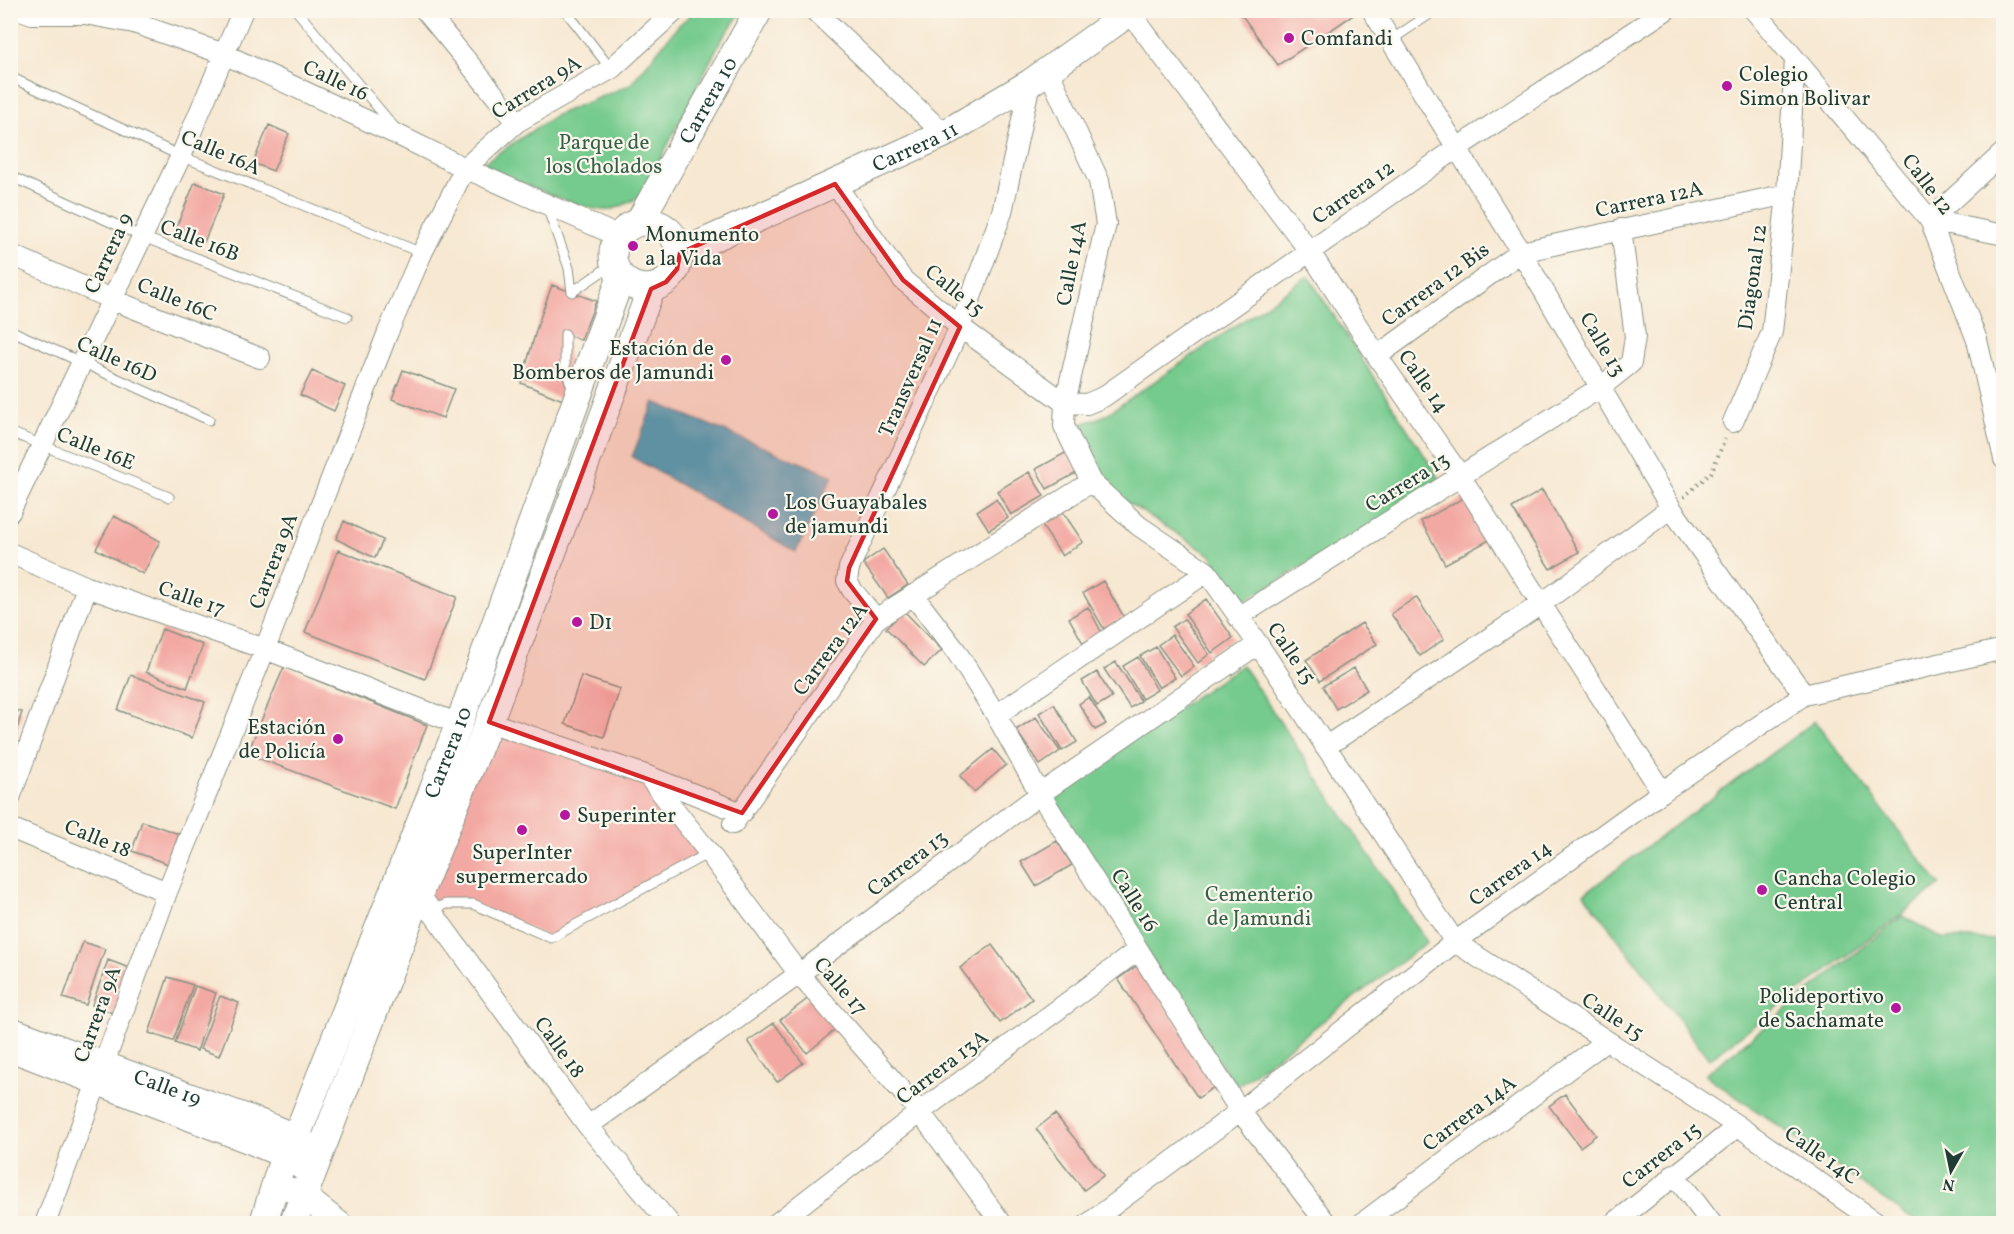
<svg xmlns="http://www.w3.org/2000/svg" width="2014" height="1234" viewBox="0 0 2014 1234" font-family="Vollkorn,serif">
<rect width="100%" height="100%" fill="#fbf7ec"/>
<filter id="ink" filterUnits="userSpaceOnUse"><feTurbulence type="fractalNoise" baseFrequency=".0167" numOctaves="2"/><feDisplacementMap in="SourceGraphic" scale="12" xChannelSelector="R" yChannelSelector="G"/><feConvolveMatrix kernelMatrix="1 2 1 2 8 2 1 2 1" color-interpolation-filters="sRGB"/></filter>
<filter id="wash" filterUnits="userSpaceOnUse"><feTurbulence type="fractalNoise" baseFrequency=".008" numOctaves="4" result="noise"/><feDisplacementMap in="SourceGraphic" scale="24" xChannelSelector="R" yChannelSelector="G"/><feGaussianBlur stdDeviation="1.35" result="paint"/><feColorMatrix in="noise" values="0 0 0 0 0 0 0 0 0 0 0 0 0 0 0 0 0 1.4 0 .05"/><feComposite in="paint" operator="in"/></filter>
<g filter="url(#wash)">
<rect width="100%" height="100%" fill="#f7e8d2"/>
<path fill="#75ca8d" stroke="#4a8460" stroke-width="1.5" d="M695,11H742L720,42L642,196C631,201 620,208 608,210C585,213 505,175 480,165L556,115L630,85L678,26Z
M1308,276L1443,484L1241,603L1211,555L1095,482L1070,428L1104,416Z
M1242,665L1427,942L1236,1087L1044,800Z
M1815,721L1940,885L1709,1059L1584,894Z
M1902,916L1942,938L2003,940V1223H1918L1705,1075Z"/>
<path fill="#42acc1" stroke="#30747a" stroke-width="1.5" d="M654,402L833,476L796,552L632,457Z"/>
<g id="blocks">
<path fill="#f3a9a3" d="M1238,10H1361L1278,65Z
M269,125L289,134L273,171L253,163Z
M195,182L224,194L204,242L175,230Z
M552,285L596,301L581,340L565,334L575,405L521,383L538,324Z
M403,370L454,389L443,418L392,399Z
M312,371L345,386L334,411L300,395Z
M1067,452L1078,472L1047,489L1036,469Z
M1029,472L1044,496L1011,515L997,491Z
M1542,490L1579,552L1550,569L1512,508Z
M1469,495L1493,538L1445,564L1421,521Z
M996,499L1008,518L989,530L977,511Z
M1063,512L1083,542L1062,556L1042,526Z
M114,516L160,541L143,574L96,549Z
M344,521L383,540L375,558L336,539Z
M883,549L908,585L888,598L863,563Z
M338,550L457,597L425,679L305,632Z
M1103,581L1124,617L1104,629L1083,593Z
M1416,597L1444,639L1420,656L1391,614Z
M1206,599L1233,638L1212,653L1185,614Z
M1088,607L1102,633L1083,643L1069,618Z
M904,611L942,650L924,667L886,628Z
M1184,619L1209,654L1198,663L1172,627Z
M1362,623L1377,644L1320,681L1306,660Z
M162,629L203,645L187,688L146,672Z
M1172,635L1194,666L1181,676L1158,645Z
M1156,647L1175,678L1159,688L1140,656Z
M1138,657L1157,690L1142,699L1123,666Z
M1116,662L1141,701L1130,708L1104,669Z
M284,667L427,725L395,809L247,754Z
M1354,668L1367,690L1336,709L1323,686Z
M1097,672L1112,697L1097,706L1082,681Z
M131,675L205,702L192,738L118,710Z
M581,676L620,689L604,737L565,724Z
M1089,697L1106,724L1095,730L1079,704Z
M1054,704L1077,742L1062,751L1039,713Z
M10,709L22,712L11,749H10Z
M1036,717L1060,751L1040,765L1016,730Z
M489,722L648,776L709,853L551,938L473,904L431,910L419,894Z
M993,749L1006,765L974,792L960,776Z
M142,821L179,834L168,864L132,851Z
M1057,841L1072,865L1036,886L1021,862Z
M83,942L105,949L86,1005L63,998Z
M992,945L1032,999L1000,1023L960,968Z
M108,960L132,969L115,1014L92,1005Z
M1138,965L1218,1084L1198,1098L1118,979Z
M168,977L193,985L173,1041L149,1033Z
M195,986L216,993L197,1051L175,1043Z
M220,996L239,1003L219,1056L200,1049Z
M810,997L836,1029L807,1053L780,1020Z
M774,1023L803,1063L777,1082L748,1041Z
M1565,1094L1596,1135L1580,1147L1549,1106Z
M1055,1114L1104,1175L1084,1190L1036,1129Z"/>
</g>
</g>
<g filter="url(#ink)">
<use href="#blocks" fill-opacity="0" stroke="#8b9283" stroke-width="1.5"/>
<g fill="none" stroke-linecap="round" stroke-linejoin="round">
<defs>
<path id="service" d="M296,10L395,128
M565,10L611,69
M1391,40L1436,10
M10,77L181,156L422,253
M10,176L143,237L347,317
M547,207L569,268L572,292L613,264
M10,330L209,420
M565,334V368L573,390
M10,432L169,497
M431,910L446,904H473L551,938L709,853"/>
<path id="minor" d="M21,10L32,14H85L134,23L224,54L402,137L465,168L618,236
M425,10L517,122
M814,10L944,134
M1128,10L1310,252L1377,356L1461,477L1541,604L1662,792
M1372,10L1521,252L1671,508L1804,695
M1754,10L1930,220L1977,340L2004,459
M1048,70L1099,181L1106,224L1065,403L1064,426L1091,482L1139,526L1207,572L1258,644L1455,942L1738,1126L1879,1224
M835,184L903,280L960,327L1065,403
M1930,220L2004,152
M1930,220L2004,235
M10,254L113,300L260,358
M1377,356L1521,252L1787,194
M1065,403L1087,404L1103,397L1457,148L1666,10
M1733,422L1772,332L1787,194L1795,59
M10,512L181,156L243,10
M10,553L87,587L265,649L459,724
M913,595L956,651L996,715L1040,794L1240,1111L1327,1224
M1238,617L1601,387L1631,363L1635,337L1621,229
M876,619L852,590L847,581L849,568L960,327L1002,212L1030,83
M996,715L1207,572
M489,722L648,776L742,813
M1325,747L1541,604L1671,508
M648,776L709,853L799,974L920,1112L1002,1224
M10,798L87,587
M733,824L876,619L1091,482
M10,828L167,892
M419,894L588,1126L670,1224
M588,1126L799,974L1040,794L1258,644
M1674,1174L1712,1224
M45,1224L167,892L265,649L388,332L422,253L465,168L517,122L611,69L676,10
M776,1224L920,1112L1138,950
M1088,1224L1240,1111L1455,942L1662,792L1804,695L2004,649
M1361,1224L1606,1041
M1613,1224L1738,1126"/>
<g id="tertiary">
<path id="s1" d="M10,1029L264,1123L295,1136L320,1153"/>
<path d="M10,1049L251,1142L284,1156L311,1174"/>
<path d="M276,1184L303,1195L340,1224"/>
</g>
<g id="secondary">
<circle cx="646" cy="255" r="33"/>
<path id="s2" d="M639,222L759,10"/>
<path id="s3" d="M680,253L944,134L1030,83L1133,10"/>
<path id="s4" d="M263,1224L284,1156L299,1130L459,724L621,277"/>
<path d="M293,1224L419,894L489,722L651,289"/>
</g>
</defs>
<use href="#service" stroke="#8b9283" stroke-width="11"/>
<use href="#minor" stroke="#8b9283" stroke-width="22"/>
<use href="#tertiary" stroke="#8b9283" stroke-width="26"/>
<use href="#secondary" stroke="#8b9283" stroke-width="29"/>
<path stroke="#8b9283" stroke-width="4" stroke-dasharray="1.5 4.5" stroke-linecap="butt" d="M1684,497L1711,473L1725,439"/>
<use href="#service" stroke="#fff" stroke-width="9"/>
<use href="#minor" stroke="#fff" stroke-width="20"/>
<use href="#tertiary" stroke="#fff" stroke-width="24"/>
<use href="#secondary" stroke="#fff" stroke-width="27"/>
</g>
</g>
<path fill="#d62828" fill-opacity="0.2" stroke="#d62828" stroke-width="4.5" stroke-linejoin="round" d="M835,184L903,280L960,327L849,568L847,581L876,619L742,813L489,722L651,289L666,282L677,269L680,253Z"/>
<g fill="#b5179e" stroke="#fbf7ec" stroke-width="2">
<circle cx="1289" cy="38" r="6"/>
<circle cx="1727" cy="86" r="6"/>
<circle cx="633" cy="246" r="6"/>
<circle cx="726" cy="360" r="6"/>
<circle cx="773" cy="514" r="6"/>
<circle cx="577" cy="622" r="6"/>
<circle cx="338" cy="739" r="6"/>
<circle cx="565" cy="815" r="6"/>
<circle cx="522" cy="830" r="6"/>
<circle cx="1762" cy="890" r="6"/>
<circle cx="1896" cy="1008" r="6"/>
</g>
<g text-anchor="middle" stroke-width="4.5" stroke-linejoin="round" paint-order="stroke">
<g font-size="21" fill="#1f3d34" stroke="#fbf7ec" text-anchor="start">
<text x="1301" y="45">Comfandi</text>
<text x="1739" y="81">Colegio<tspan x="1739" dy="24">Simon Bolivar</tspan></text>
<text x="645" y="241">Monumento<tspan x="645" dy="24">a la Vida</tspan></text>
<text x="714" y="355" text-anchor="end">Estación de<tspan x="714" dy="24">Bomberos de Jamundi</tspan></text>
<text x="785" y="509">Los Guayabales<tspan x="785" dy="24">de jamundi</tspan></text>
<text x="589" y="629">D1</text>
<text x="326" y="734" text-anchor="end">Estación<tspan x="326" dy="24">de Policía</tspan></text>
<text x="577" y="822">Superinter</text>
<text x="522" y="859" text-anchor="middle">SuperInter<tspan x="522" dy="24">supermercado</tspan></text>
<text x="1774" y="885">Cancha Colegio<tspan x="1774" dy="24">Central</tspan></text>
<text x="1884" y="1003" text-anchor="end">Polideportivo<tspan x="1884" dy="24">de Sachamate</tspan></text>
</g>
<g font-size="21" fill="#1f3d34" stroke="#fbf7ec">
<text transform="translate(336 80) rotate(25)" y="7">Calle 16</text>
<text transform="translate(536 87) rotate(-32)" y="7">Carrera 9A</text>
<text dy="7" stroke="none"><textPath href="#s2" startOffset="140">Carrera 10</textPath></text>
<text dy="7" stroke="none"><textPath href="#s3" startOffset="258">Carrera 11</textPath></text>
<text transform="translate(221 152) rotate(23)" y="7">Calle 16A</text>
<text transform="translate(1928 184) rotate(53)" y="7">Calle 12</text>
<text transform="translate(1353 192) rotate(-35)" y="7">Carrera 12</text>
<text transform="translate(1649 199) rotate(-12)" y="7">Carrera 12A</text>
<text transform="translate(200 240) rotate(21)" y="7">Calle 16B</text>
<text transform="translate(108 253) rotate(-65)" y="7">Carrera 9</text>
<text transform="translate(1071 263) rotate(-79)" y="7">Calle 14A</text>
<text transform="translate(1752 277) rotate(-82)" y="7">Diagonal 12</text>
<text transform="translate(1435 284) rotate(-36)" y="7">Carrera 12 Bis</text>
<text transform="translate(955 290) rotate(39)" y="7">Calle 15</text>
<text transform="translate(177 299) rotate(22)" y="7">Calle 16C</text>
<text transform="translate(1603 344) rotate(60)" y="7">Calle 13</text>
<text transform="translate(117 359) rotate(24)" y="7">Calle 16D</text>
<text transform="translate(910 377) rotate(-66)" y="7">Transversal 11</text>
<text transform="translate(1424 381) rotate(55)" y="7">Calle 14</text>
<text transform="translate(96 448) rotate(22)" y="7">Calle 16E</text>
<text transform="translate(1407 482) rotate(-32)" y="7">Carrera 13</text>
<text transform="translate(273 561) rotate(-69)" y="7">Carrera 9A</text>
<text transform="translate(192 598) rotate(19)" y="7">Calle 17</text>
<text transform="translate(830 649) rotate(-53)" y="7">Carrera 12A</text>
<text transform="translate(1292 653) rotate(56)" y="7">Calle 15</text>
<text dy="7" stroke="none"><textPath href="#s4" startOffset="507">Carrera 10</textPath></text>
<text transform="translate(98 838) rotate(22)" y="7">Calle 18</text>
<text transform="translate(907 863) rotate(-37)" y="7">Carrera 13</text>
<text transform="translate(1510 873) rotate(-36)" y="7">Carrera 14</text>
<text transform="translate(1135 900) rotate(58)" y="7">Calle 16</text>
<text transform="translate(841 986) rotate(49)" y="7">Calle 17</text>
<text transform="translate(97 1014) rotate(-70)" y="7">Carrera 9A</text>
<text transform="translate(1613 1016) rotate(33)" y="7">Calle 15</text>
<text transform="translate(560 1047) rotate(54)" y="7">Calle 18</text>
<text transform="translate(942 1067) rotate(-37)" y="7">Carrera 13A</text>
<text dy="7" stroke="none"><textPath href="#s1" startOffset="168">Calle 19</textPath></text>
<text transform="translate(1469 1113) rotate(-37)" y="7">Carrera 14A</text>
<text transform="translate(1661 1155) rotate(-38)" y="7">Carrera 15</text>
<text transform="translate(1822 1155) rotate(35)" y="7">Calle 14C</text>
</g>
<g font-size="21" fill="#34604a" stroke="#fbf7ec">
<text x="604" y="149">Parque de<tspan x="604" dy="24">los Cholados</tspan></text>
<text x="1259" y="901">Cementerio<tspan x="1259" dy="24">de Jamundi</tspan></text>
</g>
</g>
<rect width="2014" height="1234" fill="none" stroke="#fbf7ec" stroke-width="36"/>
<g transform="translate(1951 1171) rotate(189)" stroke="#fbf7ec" stroke-width="4.5" paint-order="stroke">
<path d="M0-4.5L10 22L0 15L-10 22Z" fill="#1f3d34"/>
<text y="-9" font-size="16" font-weight="bold" text-anchor="middle" fill="#1f3d34">N</text>
</g>
</svg>
